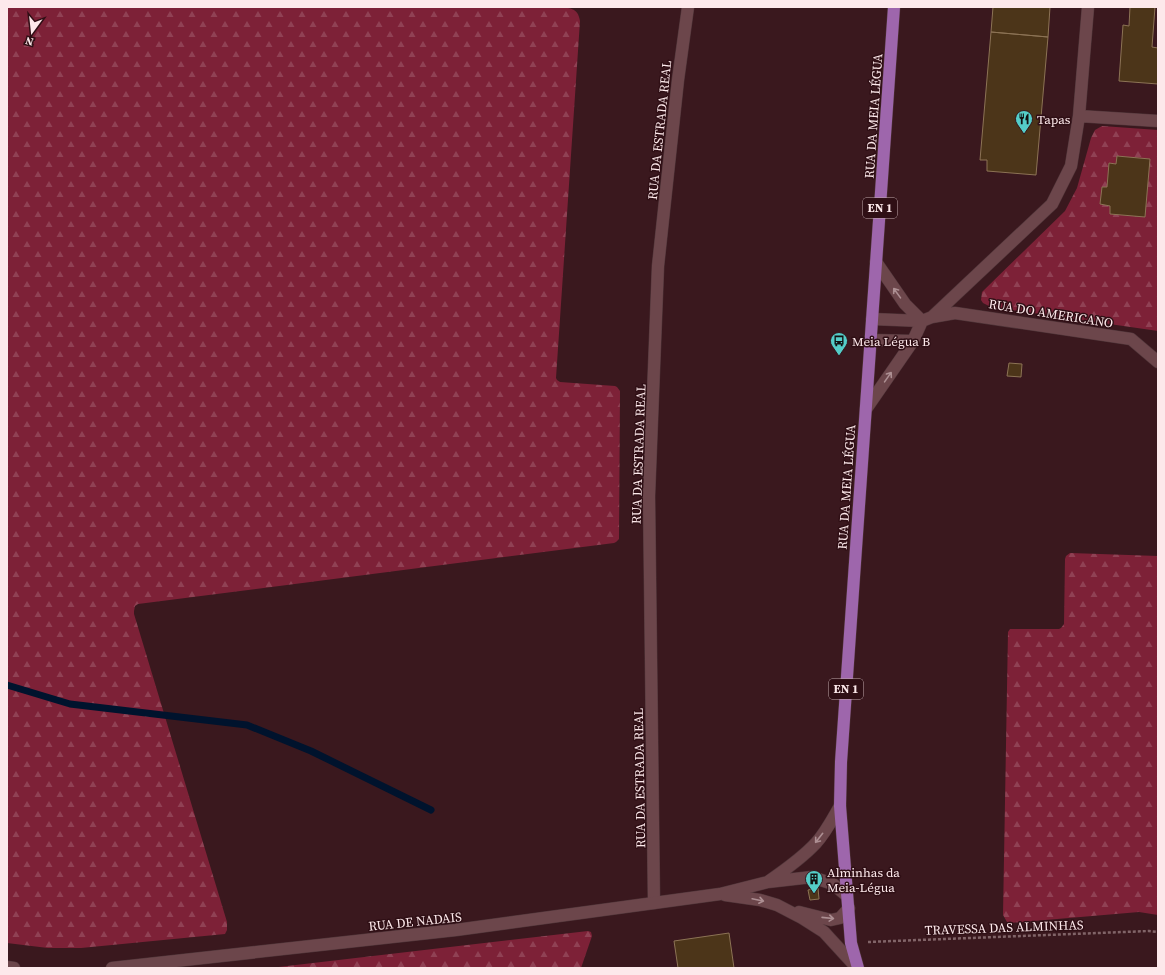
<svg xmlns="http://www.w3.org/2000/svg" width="1165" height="975" viewBox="0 0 1165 975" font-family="'Source Serif 4',serif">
<defs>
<pattern id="forest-firs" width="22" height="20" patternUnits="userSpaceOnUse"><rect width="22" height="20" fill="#7d2137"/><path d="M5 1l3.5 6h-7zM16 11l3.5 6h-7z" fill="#904154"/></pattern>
</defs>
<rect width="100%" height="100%" fill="#3a181e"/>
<path fill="url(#forest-firs)" d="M7,7H557C569,8 578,7 580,21L556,378L557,380L560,382L615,386L617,387L620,391L619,539L616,542L614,543L138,604L135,606L134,611V614L227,922V930L225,934L81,948H48L7,943Z
M1102,126L1158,130V331L991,307L983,303L981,300L982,292L1065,211L1077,188L1091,138L1095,130Z
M1070,553L1158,556V915L1139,912L1010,923L1007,922L1003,915L1008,632L1010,629H1059L1061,628L1064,624L1065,559L1066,556Z
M588,931L591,932L592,936L581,968H270Z"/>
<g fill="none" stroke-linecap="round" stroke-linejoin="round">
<path stroke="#00132d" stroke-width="7" d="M7,685L70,704L247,725L311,751L431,810"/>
</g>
<path fill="#4c3519" stroke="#8c7355" d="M993,7H1050L1048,37L991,32Z
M1130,7H1155L1152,47L1158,48V84L1119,81L1123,25L1129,26Z
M991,32L1048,37L1036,175L987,171V160H980Z
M1117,156L1150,159L1145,217L1110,214V206L1100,204L1102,187H1107L1109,163L1116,164Z
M1009,363L1022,364L1021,377L1007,376Z
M818,888L819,899L810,900L808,890Z
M729,933L734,968H678L674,941Z"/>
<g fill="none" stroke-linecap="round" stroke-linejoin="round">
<defs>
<path id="minor" d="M1079,116L1158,121
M876,262L905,304L922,321
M932,317L955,313L1131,339L1158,362
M872,319L922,321L932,317L1052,204L1071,166L1079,116L1088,7
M871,340L913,341
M866,409L913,341L922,321
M654,903L649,496L658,266L678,80L688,7"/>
<path id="tertiary" d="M769,881C785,870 803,857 816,843C826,832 833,818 840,806
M725,895L760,900L777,905L802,918L824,932L857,968
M799,912L831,920L840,918L849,908
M7,967L14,968
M112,968L456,930L720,894L768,882L812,877L833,884L847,896"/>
<path id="primary" d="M858,968L851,943L843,843L840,806L841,762L894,7"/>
</defs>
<use href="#minor" stroke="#50363a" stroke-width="13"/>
<use href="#tertiary" stroke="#50363a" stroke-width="13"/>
<use href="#primary" stroke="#50363a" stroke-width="13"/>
<path stroke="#816468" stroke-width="2.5" stroke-dasharray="3 2" stroke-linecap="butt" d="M868,942L1149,931L1158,932"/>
<use href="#minor" stroke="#6c464b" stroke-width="12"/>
<use href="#tertiary" stroke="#6c464b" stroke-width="12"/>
<use href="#primary" stroke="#9e66ac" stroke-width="12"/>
</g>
<defs><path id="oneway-shaft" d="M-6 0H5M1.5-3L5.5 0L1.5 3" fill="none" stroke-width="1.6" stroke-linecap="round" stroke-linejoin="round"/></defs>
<g stroke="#ad8f93">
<use href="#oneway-shaft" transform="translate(897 293) rotate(-126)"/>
<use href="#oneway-shaft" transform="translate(888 377) rotate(-55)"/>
<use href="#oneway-shaft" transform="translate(819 838) rotate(128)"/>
<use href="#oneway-shaft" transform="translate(758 900) rotate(12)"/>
<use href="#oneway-shaft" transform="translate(828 918) rotate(6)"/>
</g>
<defs>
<symbol id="restaurant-pin" viewBox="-11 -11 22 30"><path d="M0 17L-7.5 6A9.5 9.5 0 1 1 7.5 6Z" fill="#54cdc8" stroke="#2f0f15"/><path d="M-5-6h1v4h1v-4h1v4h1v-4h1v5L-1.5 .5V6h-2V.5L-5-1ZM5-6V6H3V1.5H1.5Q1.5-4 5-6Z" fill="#111"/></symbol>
<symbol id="bus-pin" viewBox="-11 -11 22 30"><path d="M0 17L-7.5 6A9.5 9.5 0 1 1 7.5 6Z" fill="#54cdc8" stroke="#2f0f15"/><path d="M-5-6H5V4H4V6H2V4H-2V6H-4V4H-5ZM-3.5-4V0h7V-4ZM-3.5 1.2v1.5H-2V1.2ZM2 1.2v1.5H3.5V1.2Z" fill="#111"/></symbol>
<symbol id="building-pin" viewBox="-11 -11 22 30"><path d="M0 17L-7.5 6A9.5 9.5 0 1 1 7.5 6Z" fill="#54cdc8" stroke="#2f0f15"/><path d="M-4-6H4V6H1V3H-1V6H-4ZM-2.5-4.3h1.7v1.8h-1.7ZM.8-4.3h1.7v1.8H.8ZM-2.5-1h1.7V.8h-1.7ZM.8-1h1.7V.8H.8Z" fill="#111"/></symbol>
</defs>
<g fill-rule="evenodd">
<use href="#restaurant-pin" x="1014" y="109" width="20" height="27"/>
<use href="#bus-pin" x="829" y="331" width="20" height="27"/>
<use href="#building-pin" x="804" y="869" width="20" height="27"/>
</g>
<g text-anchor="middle" stroke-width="3" stroke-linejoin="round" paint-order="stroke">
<g fill="#2f0f15" stroke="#bfa8ab" stroke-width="1">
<rect x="863" y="198" width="34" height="20" rx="3"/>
<rect x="829" y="679" width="34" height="20" rx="3"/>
</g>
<g font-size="12" font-weight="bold" fill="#fde9eb">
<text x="880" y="212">EN 1</text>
<text x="846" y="693">EN 1</text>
</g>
<g font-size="13" fill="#fde9eb" stroke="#2f0f15">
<text transform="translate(873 116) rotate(-86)" y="5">RUA DA MEIA LÉGUA</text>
<text transform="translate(659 130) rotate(-84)" y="5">RUA DA ESTRADA REAL</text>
<text transform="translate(1051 313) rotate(9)" y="5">RUA DO AMERICANO</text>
<text transform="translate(638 454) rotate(-88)" y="5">RUA DA ESTRADA REAL</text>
<text transform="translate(846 487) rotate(-86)" y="5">RUA DA MEIA LÉGUA</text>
<text transform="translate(639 778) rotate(-91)" y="5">RUA DA ESTRADA REAL</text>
<text transform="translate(415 921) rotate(-6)" y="5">RUA DE NADAIS</text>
<text transform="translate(1004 927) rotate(-2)" y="5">TRAVESSA DAS ALMINHAS</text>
</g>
<g font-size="13" fill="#fde9eb" stroke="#2f0f15" text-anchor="start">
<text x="1037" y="124">Tapas</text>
<text x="852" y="346">Meia Légua B</text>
<text x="827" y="877">Alminhas da<tspan x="827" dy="15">Meia-Légua</tspan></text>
</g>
</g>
<rect width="1165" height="975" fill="none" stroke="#fde9eb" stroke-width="16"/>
<g transform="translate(32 32) rotate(195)" stroke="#2f0f15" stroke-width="3" paint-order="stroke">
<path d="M0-3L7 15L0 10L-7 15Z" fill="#fde9eb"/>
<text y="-6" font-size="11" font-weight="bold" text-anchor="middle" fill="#fde9eb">N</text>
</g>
</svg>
